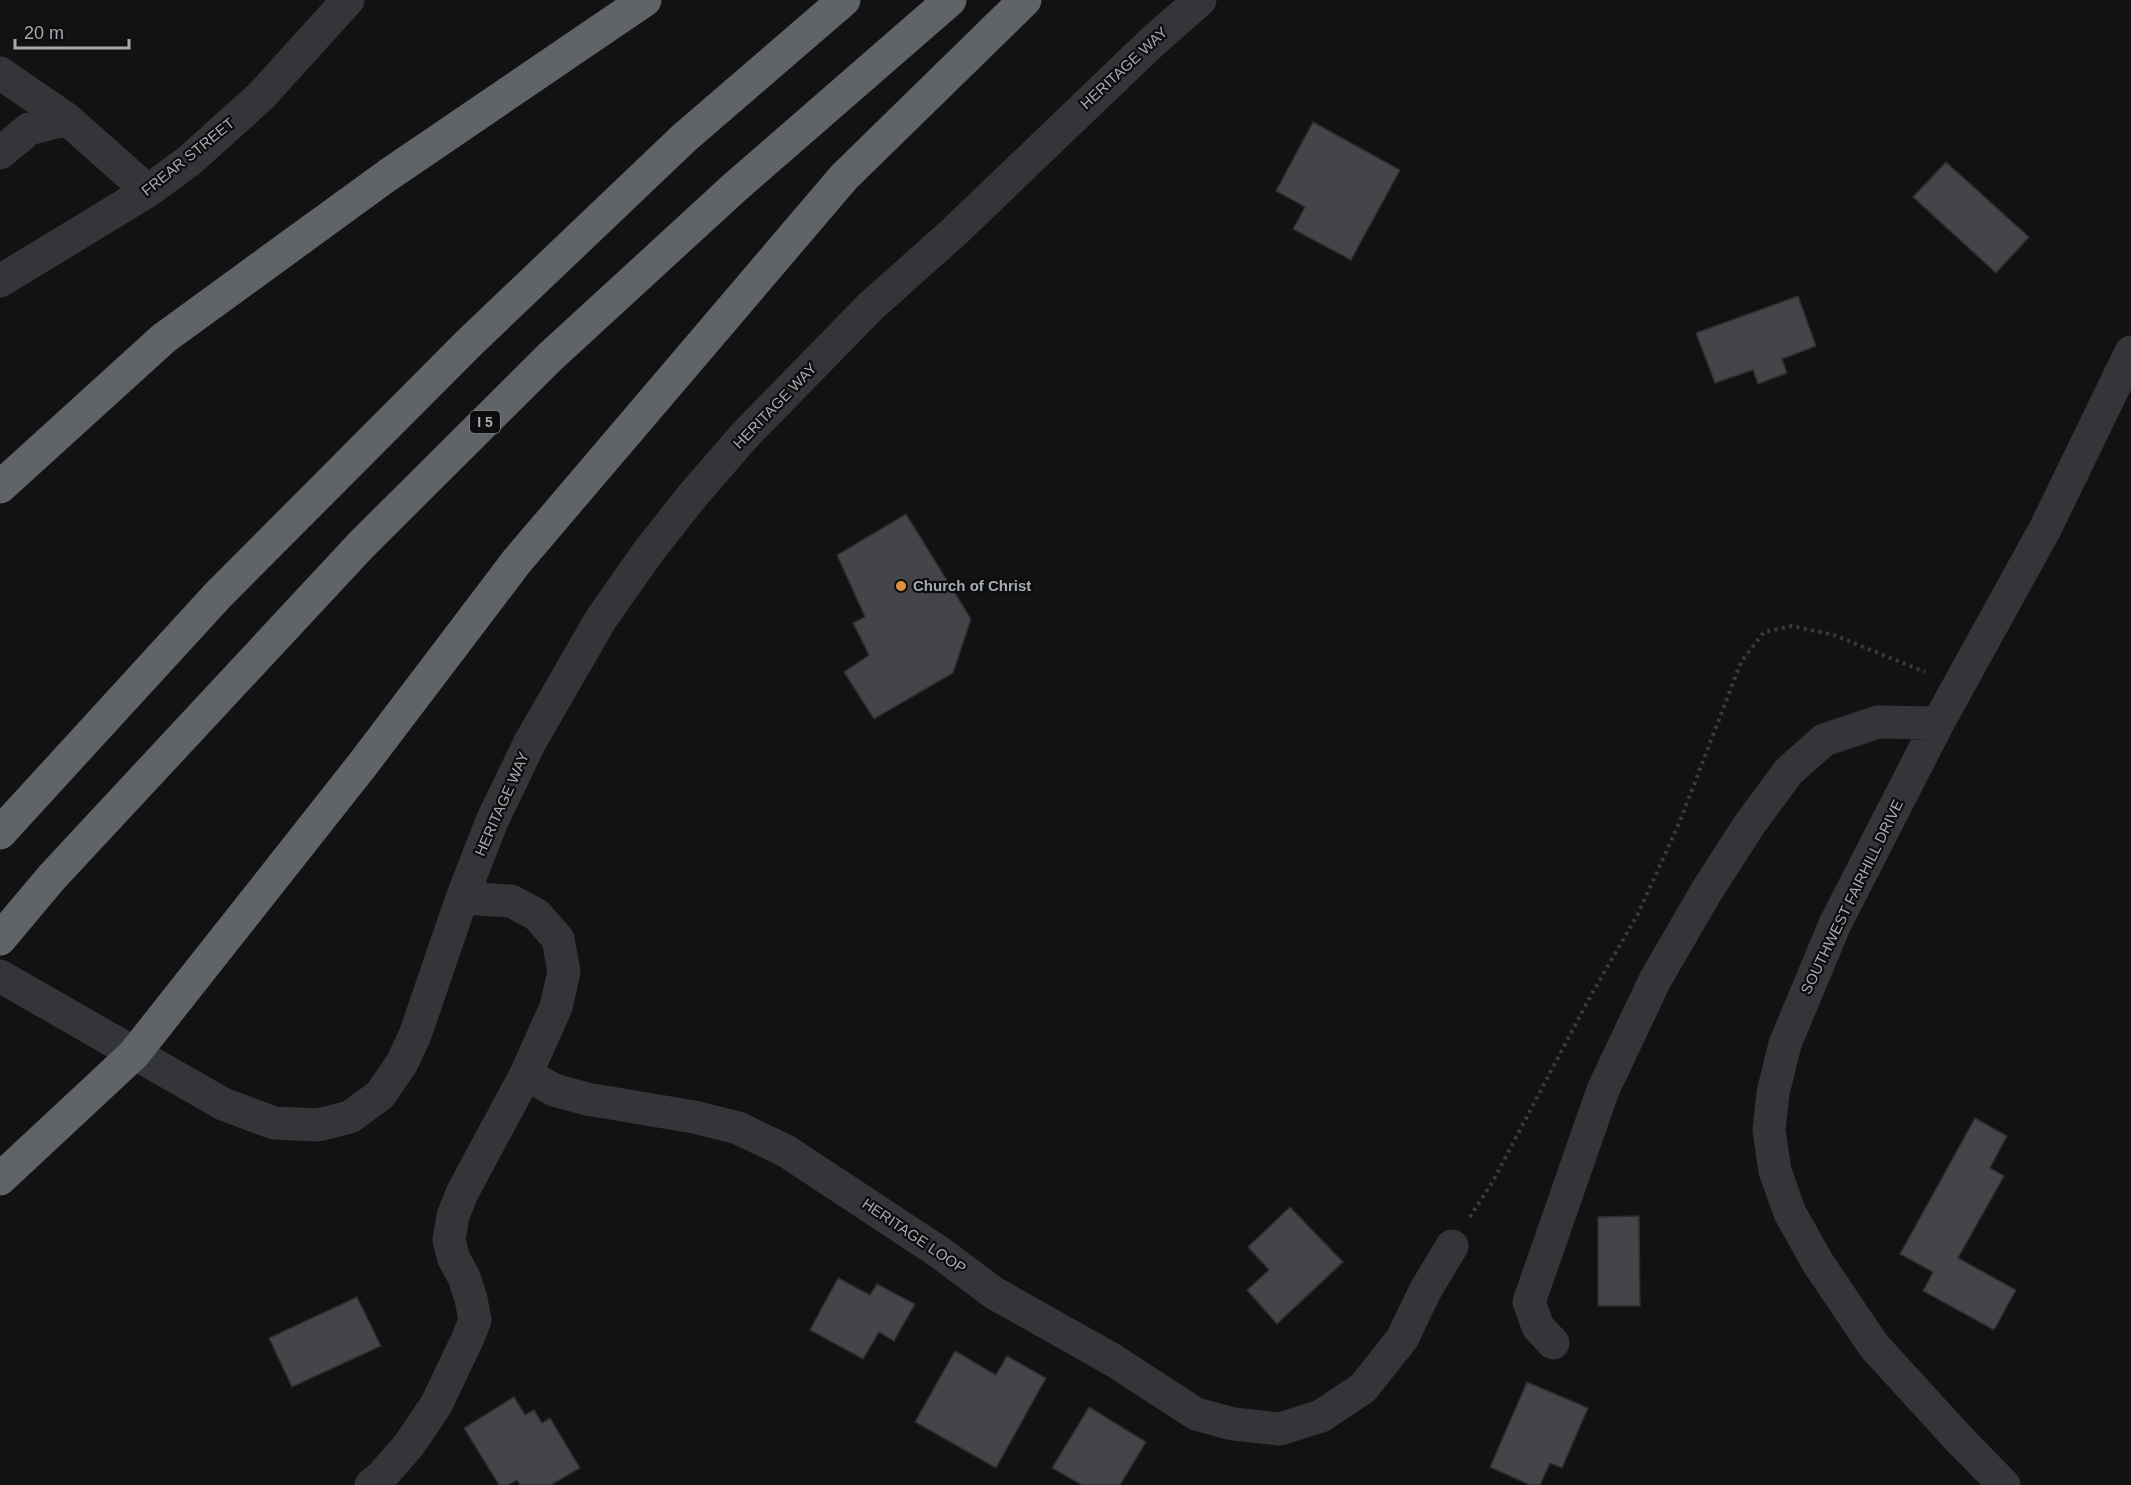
<svg xmlns="http://www.w3.org/2000/svg" width="2131" height="1485" viewBox="0 0 2131 1485" font-family="Helvetica,sans-serif">
<rect width="100%" height="100%" fill="#121213"/>
<path fill="#444548" stroke="#2c2d2f" stroke-width="1.5" d="M1313,122L1400,170L1351,260L1293,229L1305,207L1276,191Z
M1946,162L2029,237L1996,273L1913,197Z
M1798,296L1816,346L1782,359L1787,373L1758,384L1753,370L1715,383L1696,333Z
M906,514L971,619L953,673L874,719L844,672L869,655L853,623L865,617L837,555Z
M1975,1118L2007,1136L1990,1168L2004,1176L1958,1258L2016,1290L1994,1330L1923,1291L1933,1272L1900,1254Z
M1290,1207L1343,1262L1277,1324L1247,1290L1269,1270L1248,1247Z
M1639,1216L1640,1306H1598V1217Z
M838,1278L870,1295L877,1284L915,1304L894,1341L879,1332L863,1359L810,1330Z
M357,1297L381,1346L292,1387L269,1338Z
M955,1351L996,1375L1007,1356L1046,1378L996,1468L915,1422Z
M1527,1382L1588,1408L1562,1468L1550,1463L1540,1485H1530L1490,1467Z
M514,1397L525,1415L534,1410L542,1423L550,1418L580,1468L551,1485H520L517,1480L508,1485H499L464,1428Z
M1089,1407L1146,1442L1120,1485H1082L1052,1468Z"/>
<g fill="none" stroke-linecap="round" stroke-linejoin="round">
<path stroke="#393c3f" stroke-width="4" stroke-dasharray="3 4.5" stroke-linecap="butt" d="M1470,1217L1493,1181L1590,997L1638,914L1680,821L1741,662L1764,632L1792,626L1834,635L1925,672"/>
<path stroke="#333538" stroke-width="33" d="M0,73L67,119
M0,153L29,129L67,119L148,191
M0,281L148,191L190,160L261,96L348,0
M0,976L223,1104L274,1123L318,1125L350,1117L380,1095L402,1063L415,1035L462,898L492,821L530,742L601,619L648,552L693,495L745,435L870,307L955,231L1150,44L1200,0
M526,1074L554,1090L587,1099L694,1117L738,1128L786,1151L939,1252L994,1293L1113,1360L1196,1414L1233,1424L1280,1429L1321,1416L1363,1388L1402,1339L1425,1291L1452,1246
M1553,1343L1538,1327L1529,1302L1603,1090L1655,980L1706,892L1749,825L1789,771L1824,740L1878,722L1938,723
M371,1485L381,1477L409,1445L436,1405L468,1338L475,1320L471,1299L464,1277L454,1259L449,1240L453,1216L462,1193L526,1074L556,1007L564,972L558,939L537,915L511,901L462,898
M2004,1485L1959,1439L1874,1346L1818,1263L1790,1213L1775,1171L1769,1130L1773,1093L1785,1044L1835,924L1938,723L2045,529L2131,352"/>
<path stroke="#606368" stroke-width="33" d="M0,487L164,338L388,175L645,0
M0,833L218,595L470,342L684,138L844,0
M0,939L52,877L362,544L550,357L734,188L950,0
M0,1179L134,1054L363,764L517,561L844,177L1025,0"/>
</g>
<circle fill="#dd9141" stroke="#0d0d0e" stroke-width="2" cx="901" cy="586" r="6"/>
<g text-anchor="middle" stroke-width="4.5" stroke-linejoin="round" paint-order="stroke">
<rect fill="#0d0d0e" stroke="#777c81" stroke-width="1.5" x="470" y="411" width="30" height="22" rx="4.5"/>
<g font-size="14" font-weight="bold" fill="#a5abb2">
<text x="485" y="427">I 5</text>
</g>
<g font-size="15" fill="#a5abb2" stroke="#0d0d0e">
<text transform="translate(1124 68) rotate(-43)" y="5">HERITAGE WAY</text>
<text transform="translate(188 157) rotate(-39)" y="5">FREAR STREET</text>
<text transform="translate(775 406) rotate(-46)" y="5">HERITAGE WAY</text>
<text transform="translate(502 804) rotate(-66)" y="5">HERITAGE WAY</text>
<text transform="translate(1852 897) rotate(-64)" y="5">SOUTHWEST FAIRHILL DRIVE</text>
<text transform="translate(914 1236) rotate(34)" y="5">HERITAGE LOOP</text>
</g>
<g font-size="15" font-weight="bold" fill="#a5abb2" stroke="#0d0d0e" text-anchor="start">
<text x="913" y="591">Church of Christ</text>
</g>
</g>
<path d="M15 39v9h114v-9" fill="none" stroke="#a5abb2" stroke-width="3"/>
<text x="24" y="39" font-size="18" fill="#a5abb2" stroke="#0d0d0e" stroke-width="4.5" paint-order="stroke">20 m</text>
</svg>
